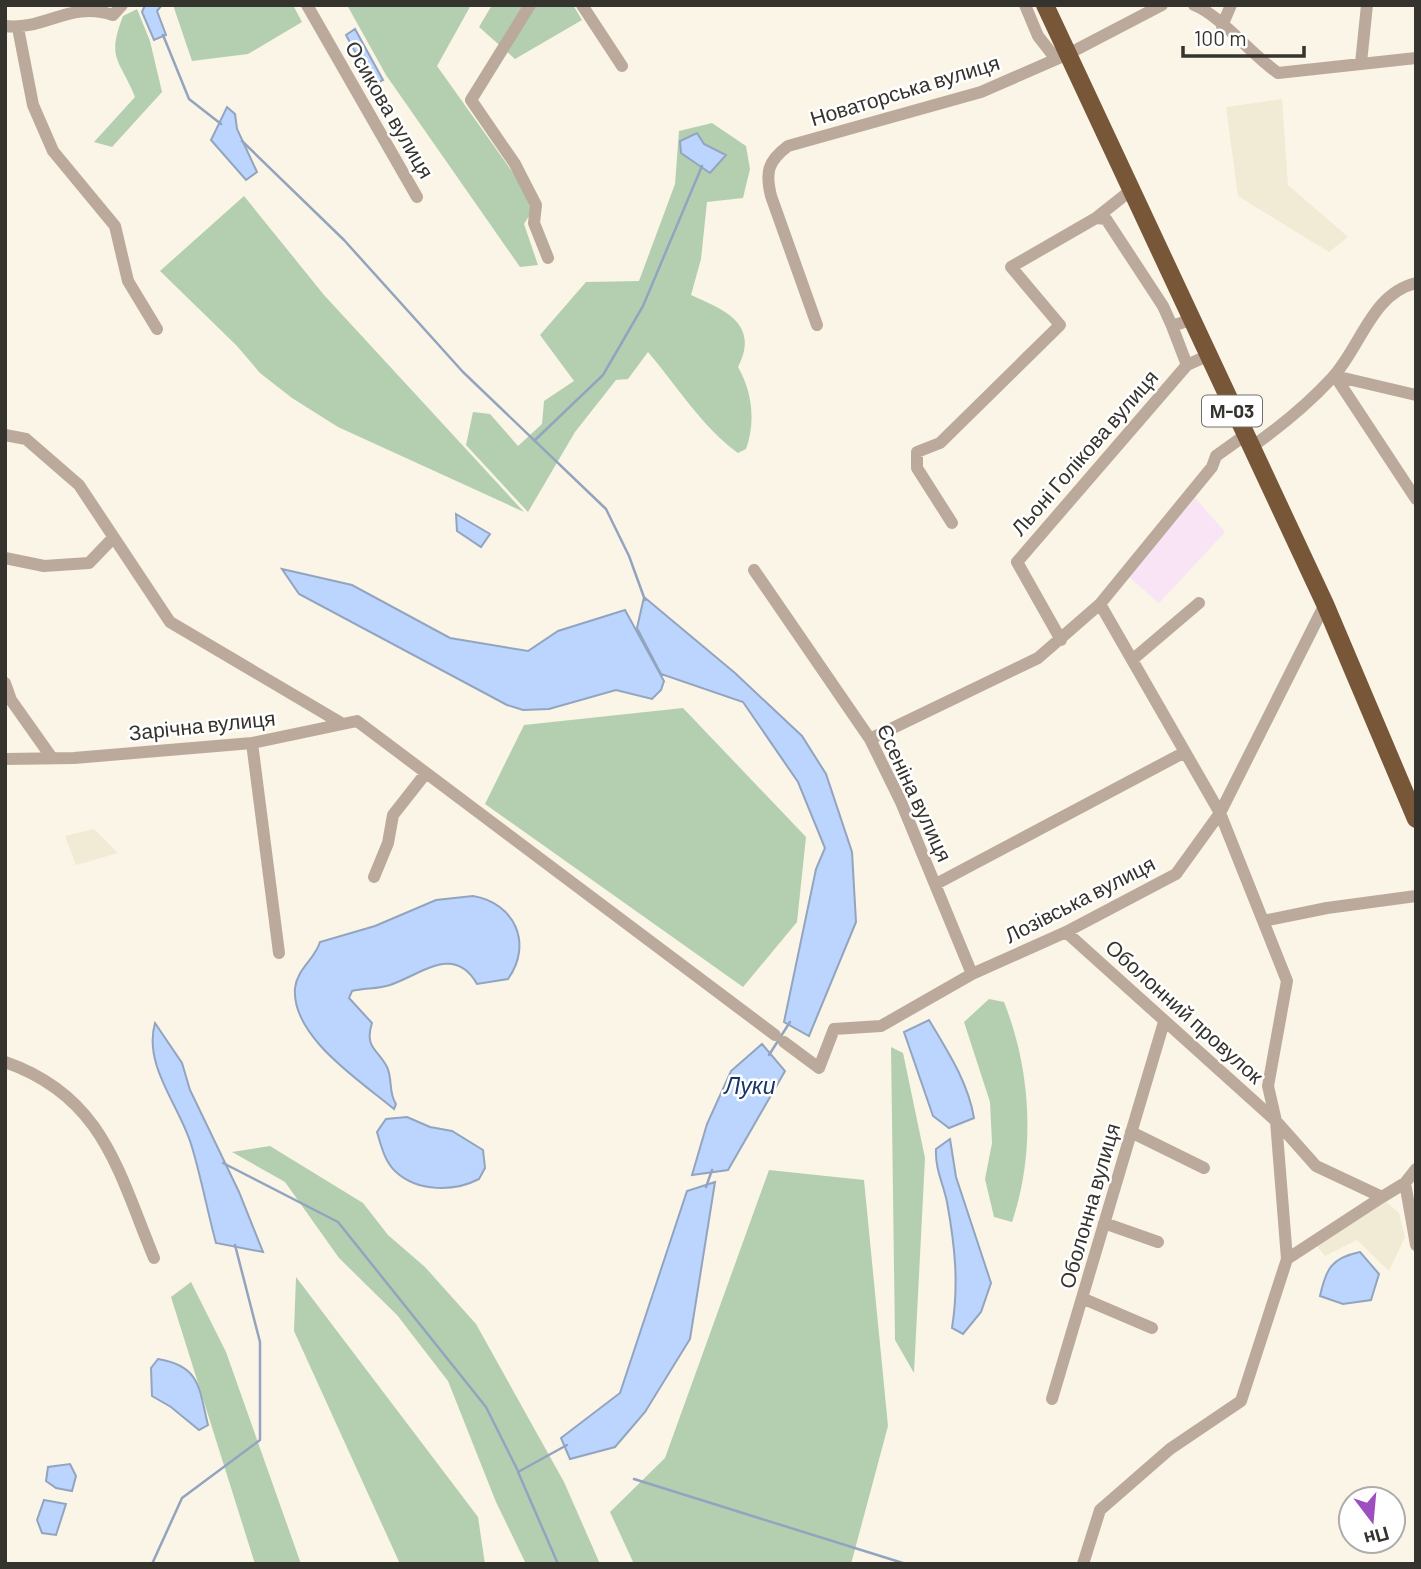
<svg xmlns="http://www.w3.org/2000/svg" width="1421" height="1569" viewBox="0 0 1421 1569" font-family="Barlow,sans-serif">
<rect width="100%" height="100%" fill="#faf5e6"/>
<path fill="#f8e4f4" d="M1195,498L1225,532L1159,603L1129,577Z"/>
<path fill="#f1ead4" d="M1282,99L1288,185L1348,237L1329,252L1238,196L1226,107Z
M94,829L118,853L76,865L65,836Z
M1385,1201L1399,1213L1405,1237L1389,1271L1357,1240L1325,1256L1317,1246Z"/>
<path fill="#b4cfb0" d="M173,5H293L302,22L248,54L192,61Z
M347,5H471L437,66L536,205L524,224L538,265L520,267L386,75Z
M492,5H573L582,20L515,59L479,27Z
M137,9L150,41L162,92L112,147L94,142L135,97C120,59 106,60 123,16Z
M712,123L746,146L750,169L743,198L707,202L701,259L691,295C725,310 760,324 738,367C752,391 756,422 746,449L738,453C702,427 677,386 648,352L628,379L616,380L575,432L528,512L466,445L473,412L490,414L518,446L542,424L544,401L574,381L540,335L586,282L639,281L675,184L679,131Z
M244,196L324,295L524,512L338,427L292,398L260,373L237,346L160,271Z
M683,708L806,837L797,922L743,987L485,804L524,725Z
M989,999L1004,1002C1031,1070 1036,1151 1012,1222L994,1217L985,1179L992,1143L990,1102L964,1022Z
M891,1047L903,1053L925,1158L914,1373L895,1340Z
M270,1146L363,1203L388,1235L425,1267L476,1324L564,1482L600,1564H526L496,1502L448,1381L397,1315L339,1258L285,1182L232,1152Z
M769,1170L864,1180L888,1426L851,1564H634L610,1512L665,1458Z
M296,1277L478,1517L485,1564H400L294,1331Z
M191,1282L226,1352L301,1564H255L171,1297Z"/>
<path fill="#bbd5fe" stroke="#93a4bf" stroke-width="2" d="M145,5H162L157,11L166,35L154,40L142,12Z
M355,29L383,80L373,85L346,35Z
M227,107L235,114L237,129L257,172L246,180L211,140Z
M697,133L704,144L726,155L710,173L681,153L680,141Z
M456,514L490,534L481,547L457,531Z
M282,569L352,585L450,638L528,651L558,631L625,610L664,681L661,690L652,699L616,690L549,709L523,710L507,705L299,594Z
M644,597L735,673L802,736L826,774L852,852L856,922L809,1036L784,1022L816,869L825,848L798,782L743,702L661,674L637,628Z
M473,896C515,903 533,944 508,979L477,984C454,944 422,974 390,985C379,989 364,988 352,991L349,998L372,1023C364,1048 378,1049 387,1067C393,1080 388,1092 396,1104L394,1109C362,1082 291,1037 295,988C297,969 315,959 320,942L375,926L436,900Z
M929,1020C947,1050 968,1082 974,1118L949,1128L933,1116L904,1032Z
M155,1023L182,1063L190,1090L239,1192L263,1252L216,1243C207,1210 201,1176 191,1144C179,1105 143,1065 155,1023Z
M762,1044L785,1071L728,1170L692,1175L707,1124L731,1071Z
M407,1117L430,1127L452,1131L483,1150L485,1168L479,1179C454,1192 418,1192 396,1172C385,1162 381,1146 377,1132L386,1119Z
M950,1139L956,1177L991,1283L981,1312L963,1334L952,1328C959,1284 955,1246 947,1202C943,1183 935,1169 936,1149Z
M715,1182L690,1339L645,1412L615,1447L570,1459L561,1438L620,1393L687,1191Z
M1360,1252L1379,1274L1371,1300L1343,1304L1320,1296C1326,1269 1331,1258 1360,1252Z
M158,1359C201,1366 199,1389 208,1425L199,1430L171,1407L152,1396L151,1368Z
M70,1464L76,1476L72,1491L56,1488L46,1481L48,1467Z
M44,1500L66,1504L56,1535L42,1533L37,1520Z"/>
<g fill="none" stroke-linecap="round" stroke-linejoin="round">
<path stroke="#93a4bf" stroke-width="2.5" d="M163,35L189,99L221,124
M242,141L344,240L463,372L606,509L629,556L645,600
M534,441L603,375L643,306L702,166
M769,1055L790,1022
M223,1163L338,1222L486,1407L518,1471
M706,1187L712,1170
M634,1479L906,1564
M152,1564L182,1498L260,1440V1342L235,1245
M558,1564L518,1472L567,1445"/>
<path stroke="#bbaa9c" stroke-width="12" d="M307,5L417,197
M530,5L471,100L515,164L536,205L534,223L548,258
M582,5L622,66
M1025,5L1038,36L1056,59
M1194,5C1220,15 1252,55 1278,73L1416,58
M5,26C44,31 71,0 113,15L122,5
M1222,26L1231,5
M18,28L33,105L53,151L115,226L128,281L157,329
M1361,63L1367,5
M1096,218L1106,219L1163,306L1172,326L1190,320
M817,325L771,196C765,172 768,161 788,146L981,92L1068,54L1162,5
M1172,326L1187,365
M1335,376L1416,499
M1335,376L1416,395
M5,435L26,439L79,485L170,622L341,723
M1250,448C1280,427 1307,405 1332,378C1361,347 1371,294 1416,283
M952,523L917,468V452L940,443L1060,325L1011,267L1096,218L1130,191
M5,558L44,566L89,563L113,538
M754,570L870,739L901,802L972,974
M1061,640L1017,562L1187,365L1207,356
M1132,660L1199,603
M5,683L11,700L52,758
M870,739L1038,658L1100,604L1212,467L1216,456L1244,436
M252,743L279,953
M5,759L74,758L252,743L357,721L775,1035
M374,877L388,843L393,815L426,773
M936,884L1185,752
M1263,921L1327,908L1416,896
M1066,932L1276,1121L1316,1166L1382,1197L1405,1183L1416,1169
M784,1042L819,1068L834,1029L881,1026L972,974L1066,932L1176,874L1220,813L1325,604
M5,1062C103,1096 118,1171 154,1258
M1131,1132L1204,1168
M1405,1183L1416,1245
M1104,1223L1158,1242
M1287,1259L1382,1197
M1084,1299L1152,1328
M1052,1399L1164,1022
M1083,1564L1100,1510L1170,1449L1241,1401L1287,1259L1276,1121L1268,1086L1287,981L1220,813L1100,604"/>
<path stroke="#785638" stroke-width="18" d="M1045,5L1325,604L1416,819"/>
</g>
<g text-anchor="middle" stroke-width="5" stroke-linejoin="round" paint-order="stroke">
<rect fill="#fff" stroke="#72706c" stroke-width="2" x="1202" y="395.5" width="60" height="31" rx="5"/>
<g font-size="19" font-weight="bold" fill="#35332d">
<text x="1232" y="418">М-03</text>
</g>
<g font-size="21" fill="#35332d" stroke="#fff">
<text transform="translate(905 91) rotate(-17)" y="7">Новаторська вулиця</text>
<text transform="translate(389 110) rotate(60)" y="7">Осикова вулиця</text>
<text transform="translate(1085 453) rotate(-49)" y="7">Льоні Голікова вулиця</text>
<text transform="translate(202 726) rotate(-6)" y="7">Зарічна вулиця</text>
<text transform="translate(914 793) rotate(65)" y="7">Єсеніна вулиця</text>
<text transform="translate(1080 900) rotate(-27)" y="7">Лозівська вулиця</text>
<text transform="translate(1184 1012) rotate(42)" y="7">Оболонний провулок</text>
<text transform="translate(1090 1206) rotate(-74)" y="7">Оболонна вулиця</text>
</g>
<g font-size="23" font-style="italic" fill="#183768" stroke="#fff">
<text x="750" y="1094">Луки</text>
</g>
</g>
<rect width="1421" height="1569" fill="none" stroke="#35332d" stroke-width="14"/>
<g transform="translate(1372 1520) rotate(164)"><circle r="33" fill="#ffffff" stroke="#aeadab" stroke-width="2"/>
<path d="M0-5L12 26L0 18L-12 26Z" fill="#9d4fc0"/>
<text y="-10" font-size="19" font-weight="bold" text-anchor="middle" fill="#35332d">Пн</text>
</g>
<path d="M1183 46v10h121v-10" fill="none" stroke="#35332d" stroke-width="3.5"/>
<text x="1194" y="46" font-size="21" fill="#35332d" stroke="#ffffff" stroke-width="5" paint-order="stroke">100 m</text>
</svg>
